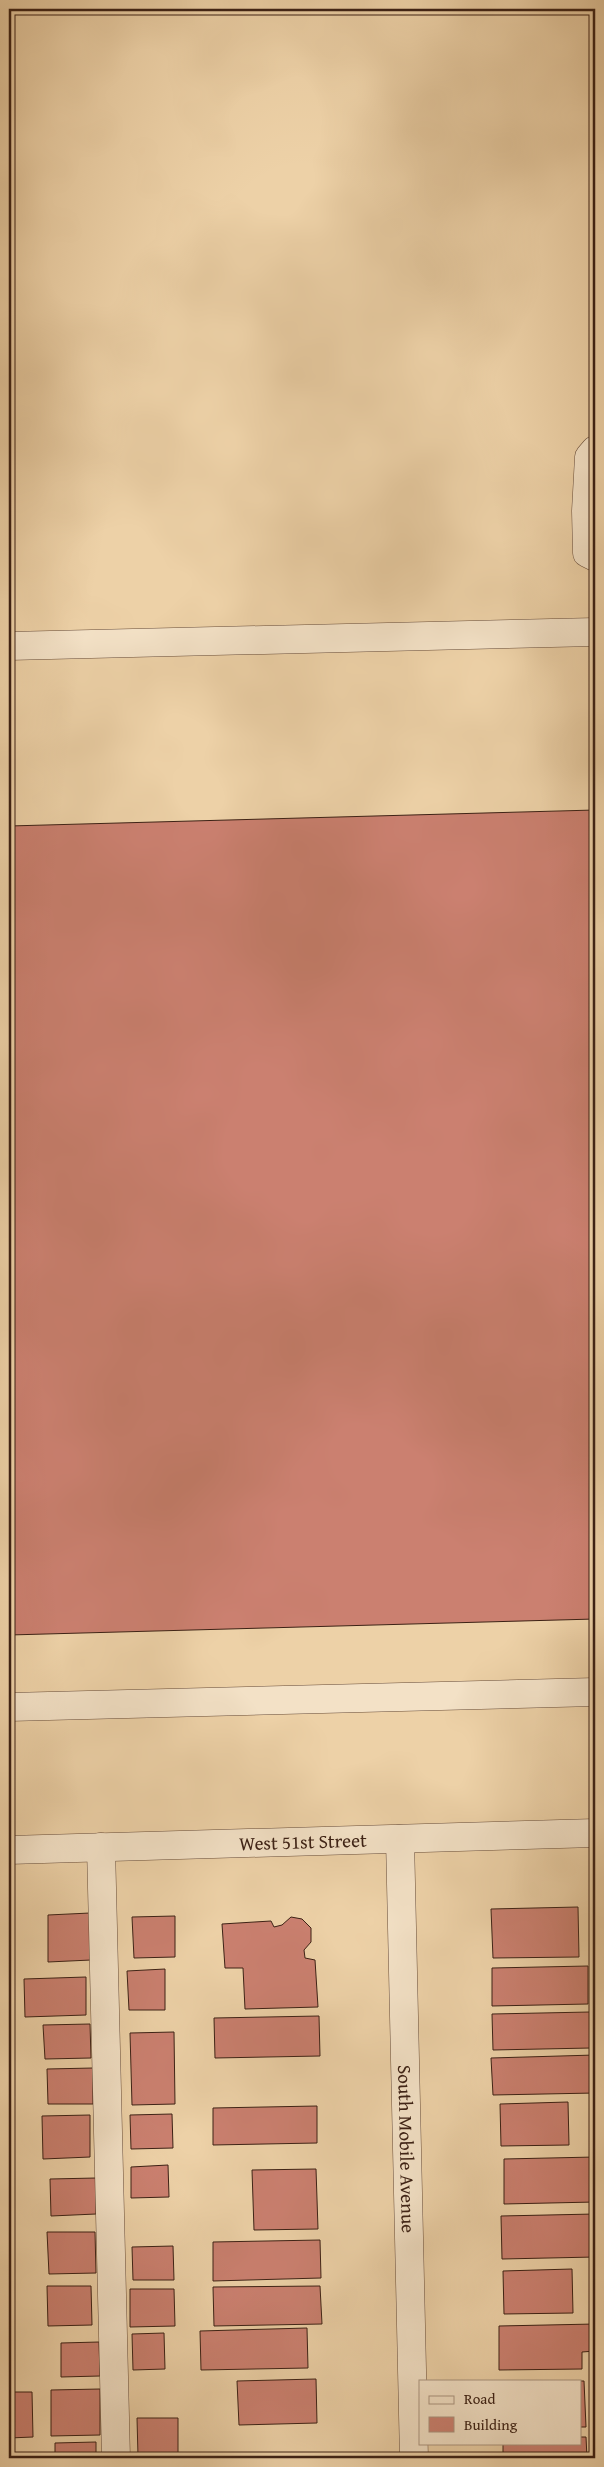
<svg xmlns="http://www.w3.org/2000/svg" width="604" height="2467" viewBox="0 0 604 2467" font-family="'Gentium Book Plus',serif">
<rect width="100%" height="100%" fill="#edd1a7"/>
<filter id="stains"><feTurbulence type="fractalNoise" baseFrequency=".004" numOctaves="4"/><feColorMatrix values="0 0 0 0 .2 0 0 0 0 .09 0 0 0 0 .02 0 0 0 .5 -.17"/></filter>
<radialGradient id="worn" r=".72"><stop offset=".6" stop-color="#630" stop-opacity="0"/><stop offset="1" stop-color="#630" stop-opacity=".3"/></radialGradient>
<path fill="#cb8070" stroke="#3c2115" d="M595,810V1619L9,1635V826Z
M578,1907L579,1957L493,1958L491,1909Z
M90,1913L91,1960L48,1962V1915Z
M175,1916V1957L134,1958L132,1917Z
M291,1917L302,1919L311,1928V1942L304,1950L305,1958L315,1960L318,2007L245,2009L243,1968H225L222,1924L271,1921L274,1927L282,1925Z
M588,1966V2004L492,2006V1968Z
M165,1969V2010H129L127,1971Z
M86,1977V2015L25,2017L24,1979Z
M590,2012L591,2048L493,2050L492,2014Z
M319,2016L320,2056L215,2058L214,2018Z
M90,2024L91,2058L45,2059L43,2025Z
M174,2032L175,2104L132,2105L130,2033Z
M595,2055V2093L493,2095L491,2058Z
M93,2068V2104H48L47,2069Z
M568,2102L569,2145L501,2146L500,2104Z
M317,2106V2143L213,2145V2108Z
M172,2114L173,2148L131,2149L130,2115Z
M90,2115V2157L43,2159L42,2116Z
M595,2157V2202L504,2204V2159Z
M168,2165L169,2197L131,2198V2167Z
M316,2169L318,2229L254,2230L252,2170Z
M96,2178V2214L51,2216L50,2179Z
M595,2214V2257L502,2259L501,2216Z
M47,2232H95L96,2273L49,2274Z
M320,2240L321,2278L213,2281V2242Z
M173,2246L174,2280H133L132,2247Z
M572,2269L573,2313L504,2314L503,2271Z
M47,2286H91L92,2325L48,2326Z
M320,2286L322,2324L214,2326L213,2287Z
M130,2289H174L175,2326L130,2327Z
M595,2324V2351L582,2352V2369L499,2370V2326Z
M307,2328L308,2368L201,2370L200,2331Z
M164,2333L165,2369L133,2370L132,2334Z
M9,2337H12V2385H9Z
M99,2342L100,2376L61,2377V2343Z
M316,2379L317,2423L239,2425L237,2381Z
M580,2381H584L586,2427H580Z
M100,2389V2435L51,2436V2390Z
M9,2392H32L33,2437L9,2438Z
M137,2418H178V2456H138Z
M580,2437H586L587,2458H503V2443H580Z
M96,2442V2458H55V2443Z"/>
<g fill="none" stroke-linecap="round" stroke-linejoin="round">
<defs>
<g id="minor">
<path d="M595,450L589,457L586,511L587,553L595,557"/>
<path d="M9,646L595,632"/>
<path d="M9,1707L595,1692"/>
<path id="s1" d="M400,1839L414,2458"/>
<path d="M101,1847L116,2458"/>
<path id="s2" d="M9,1850L595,1833"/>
</g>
</defs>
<use href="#minor" stroke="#684d3a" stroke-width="29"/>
<use href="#minor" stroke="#f3e1c6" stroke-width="28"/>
</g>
<g text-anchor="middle" stroke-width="5" stroke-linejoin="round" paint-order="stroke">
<g font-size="19" fill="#3c2115" stroke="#f3e1c6">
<text dy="7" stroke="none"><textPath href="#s2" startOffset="294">West 51st Street</textPath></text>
<text dy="7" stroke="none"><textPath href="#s1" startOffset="310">South Mobile Avenue</textPath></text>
</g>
</g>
<rect width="604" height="2467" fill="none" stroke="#edd1a7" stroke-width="30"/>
<rect x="10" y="10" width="584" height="2447" fill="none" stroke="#3c2115" stroke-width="2.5"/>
<rect x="15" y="15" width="574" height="2437" fill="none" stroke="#3c2115"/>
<rect x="419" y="2380" width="162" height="65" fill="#f3e1c6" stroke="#aa947f"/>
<rect x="429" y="2396" width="25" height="8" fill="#f3e1c6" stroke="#aa947f"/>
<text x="464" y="2404" font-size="15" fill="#3c2115">Road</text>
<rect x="429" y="2417" width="25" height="15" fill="#cb8070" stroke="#aa947f"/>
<text x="464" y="2430" font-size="15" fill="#3c2115">Building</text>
<rect width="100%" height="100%" filter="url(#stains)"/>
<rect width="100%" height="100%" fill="url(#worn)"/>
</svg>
